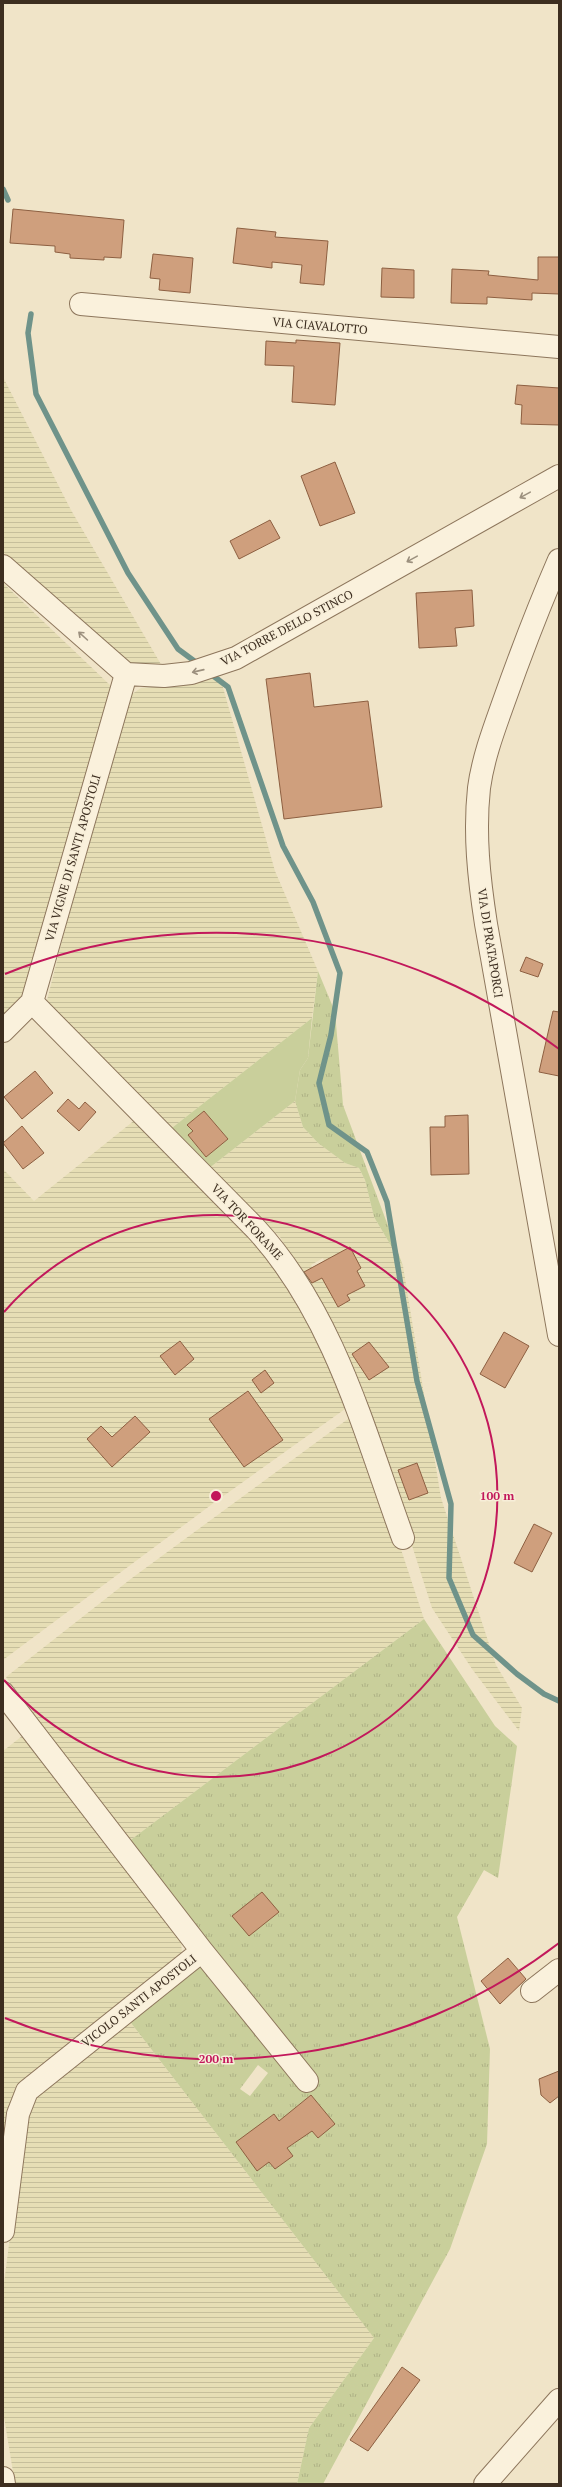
<svg xmlns="http://www.w3.org/2000/svg" width="562" height="2487" viewBox="0 0 562 2487" font-family="'PT Serif',serif">
<defs>
<pattern id="farmland-rules" width="6" height="5" patternUnits="userSpaceOnUse"><rect width="6" height="5" fill="#e6deb5"/><path d="M0 2.5h6" fill="none" stroke="#c6bf9b"/></pattern>
<pattern id="grass-tufts" width="24" height="20" patternUnits="userSpaceOnUse"><rect width="24" height="20" fill="#c9cf9b"/><path d="M3 7l-1-3M5 7V3M7 7l1-3M15 17l-1-3M17 17v-4M19 17l1-3" fill="none" stroke="#aeb285"/></pattern>
</defs>
<rect width="100%" height="100%" fill="#f0e4c8"/>
<path fill="url(#farmland-rules)" fill-rule="evenodd" d="M3,377L71,510L162,666H138L119,659L3,552Z
M3,583L111,686L30,990L3,1018Z
M220,677L275,871L318,971L312,1018L168,1131L46,1004L123,700L141,688L187,685Z
M295,1101L303,1127L318,1143L345,1163L359,1168L365,1180L374,1217L403,1266L441,1498L496,1665L522,1708L519,1731L472,1669L432,1608L381,1449L336,1331L280,1237L208,1169ZM350,1247L361,1268L353,1273L362,1287L347,1295L350,1300L338,1307L323,1277L319,1279L311,1265L323,1258L324,1261ZM369,1343L389,1367L369,1380L352,1354ZM417,1463L428,1493L409,1500L398,1470Z
M136,1119L252,1231L295,1294L352,1404L215,1502L3,1660V1169L34,1201Z
M356,1413L424,1619L128,1842L6,1677L132,1578Z
M26,1733L181,1936L182,1958L15,2088L3,2204V1751Z
M128,2019L374,2338L309,2428L297,2484H15L3,2411V2291L25,2120L33,2093Z"/>
<path fill="url(#grass-tufts)" fill-rule="evenodd" d="M318,971L335,1012L343,1105L403,1266L374,1217L365,1180L359,1168L345,1163L318,1143L303,1127L295,1101L300,1070L308,1058Z
M424,1619L495,1726L517,1746L498,1878L484,1870L457,1917L490,2049L487,2144L450,2249L323,2484H297L309,2428L374,2338L128,2019L215,1950L128,1842ZM258,2065L268,2073L250,2096L240,2089ZM311,2095L334,2124L318,2138L294,2109ZM274,2115L295,2143L287,2148L292,2156L275,2169L269,2162Z"/>
<path fill="#c9cf9b" fill-rule="evenodd" d="M312,1018L308,1058L300,1070L295,1101L208,1169L168,1131ZM204,1111L228,1139L206,1157L188,1135L193,1131L187,1125Z"/>
<g fill="none" stroke-linecap="round" stroke-linejoin="round">
<path stroke="#6f938a" stroke-width="5.5" d="M3,189L8,200
M31,314L28,333L36,394L128,573L178,649L197,663
M212,675L228,687L283,846L313,902L340,973L331,1035L319,1083L329,1125L367,1152L387,1202L417,1381L451,1504L449,1578L473,1635L517,1674L544,1694L559,1701"/>
</g>
<path fill="#cf9f7d" stroke="#8d5f41" d="M13,209L124,220L121,258L104,257V260L70,258V254L55,252V246L10,243Z
M237,228L276,232L275,237L328,241L324,285L300,283L302,265L272,262V268L233,263Z
M153,254L193,258L190,293L159,290L160,279L150,278Z
M538,257H559V294L532,293V300L487,297V304L451,303L452,269L489,271L488,275L538,280Z
M382,268L414,270V298L381,297Z
M296,340L340,343L335,405L292,402L294,366L265,365L266,341L296,343Z
M517,385L559,388V425L521,424L522,405L515,404Z
M335,462L355,513L320,526L301,476Z
M270,520L280,538L239,559L230,541Z
M472,590L474,626L455,628L457,646L419,648L416,593Z
M310,673L314,707L368,701L382,807L284,819L266,679Z
M526,957L543,964L538,977L520,971Z
M553,1011L559,1012V1076L539,1072Z
M35,1071L53,1093L22,1119L4,1097Z
M68,1099L79,1109L85,1102L96,1112L79,1131L57,1111Z
M204,1111L228,1139L206,1157L188,1135L193,1131L187,1125Z
M468,1115L469,1174L431,1175L430,1127H445V1116Z
M22,1126L44,1153L23,1169L3,1143Z
M350,1247L361,1268L357,1271L365,1286L347,1295L350,1300L338,1307L322,1278L312,1283L304,1272Z
M504,1332L529,1346L505,1388L480,1374Z
M180,1341L194,1359L175,1375L160,1356Z
M369,1342L389,1367L369,1380L352,1354Z
M265,1370L274,1383L261,1393L252,1380Z
M248,1391L283,1440L244,1467L209,1419Z
M135,1416L150,1432L112,1467L87,1439L101,1426L112,1437Z
M417,1463L428,1493L409,1500L398,1470Z
M534,1524L552,1533L532,1572L514,1563Z
M262,1892L279,1912L249,1936L232,1916Z
M508,1958L526,1979L500,2004L481,1981Z
M559,2071V2096L550,2103L541,2095L539,2079Z
M311,2095L335,2124L318,2138L312,2131L287,2148L293,2156L275,2169L269,2162L257,2171L236,2142L274,2114L279,2121Z
M402,2367L420,2380L368,2451L350,2440Z"/>
<g fill="none" stroke-linecap="round" stroke-linejoin="round">
<defs>
<path id="minor" d="M81,304L559,347
M559,560C539,606 521,653 504,701C494,729 483,758 479,788C474,834 479,879 486,924L559,1335
M3,566L126,674L164,676L191,673L236,658L559,476
M32,1002L256,1229C334,1314 364,1431 403,1538
M3,1031L32,1002L126,674
M3,1693L202,1951L27,2091L18,2114L3,2231
M202,1951L307,2081
M532,1991L559,1970
M3,2478L4,2484
M485,2484L559,2400"/>
</defs>
<use href="#minor" stroke="#8d765c" stroke-width="24"/>
<use href="#minor" stroke="#faf1dc" stroke-width="22"/>
</g>
<defs><path id="oneway-shaft" d="M-6 0H5M1.5-3L5.5 0L1.5 3" fill="none" stroke-width="1.6" stroke-linecap="round" stroke-linejoin="round"/></defs>
<g stroke="#9c907e">
<use href="#oneway-shaft" transform="translate(525 495) rotate(151)"/>
<use href="#oneway-shaft" transform="translate(412 559) rotate(151)"/>
<use href="#oneway-shaft" transform="translate(83 636) rotate(-138)"/>
<use href="#oneway-shaft" transform="translate(198 671) rotate(167)"/>
</g>
<g fill="none" stroke="#c2185b" stroke-width="2">
<path d="M4 1312A281 281 0 1 1 4 1680"/>
<path d="M559 1943A563 563 0 0 1 5 2018M5 974A563 563 0 0 1 559 1049"/>
</g>
<g text-anchor="middle" stroke-width="3" stroke-linejoin="round" paint-order="stroke">
<g font-size="12" fill="#3d2e20" stroke="#f7eed8">
<text transform="translate(320 326) rotate(5)" y="4">VIA CIAVALOTTO</text>
<text transform="translate(287 628) rotate(-28)" y="4">VIA TORRE DELLO STINCO</text>
<text transform="translate(73 858) rotate(-74)" y="4">VIA VIGNE DI SANTI APOSTOLI</text>
<text transform="translate(490 943) rotate(81)" y="4">VIA DI PRATAPORCI</text>
<text transform="translate(247 1222) rotate(47)" y="4">VIA TOR FORAME</text>
<text transform="translate(139 2001) rotate(-38)" y="4">VICOLO SANTI APOSTOLI</text>
</g>
</g>
<circle cx="216" cy="1496" r="6" fill="#c2185b" stroke="#f7eed8" stroke-width="2"/>
<g font-size="12" text-anchor="middle" font-weight="bold" fill="#c2185b" stroke="#f7eed8" stroke-width="3" stroke-linejoin="round" paint-order="stroke">
<text x="497" y="1500">100 m</text>
<text x="216" y="2063">200 m</text>
</g>
<rect width="562" height="2487" fill="none" stroke="#3d2e20" stroke-width="8"/>
</svg>
